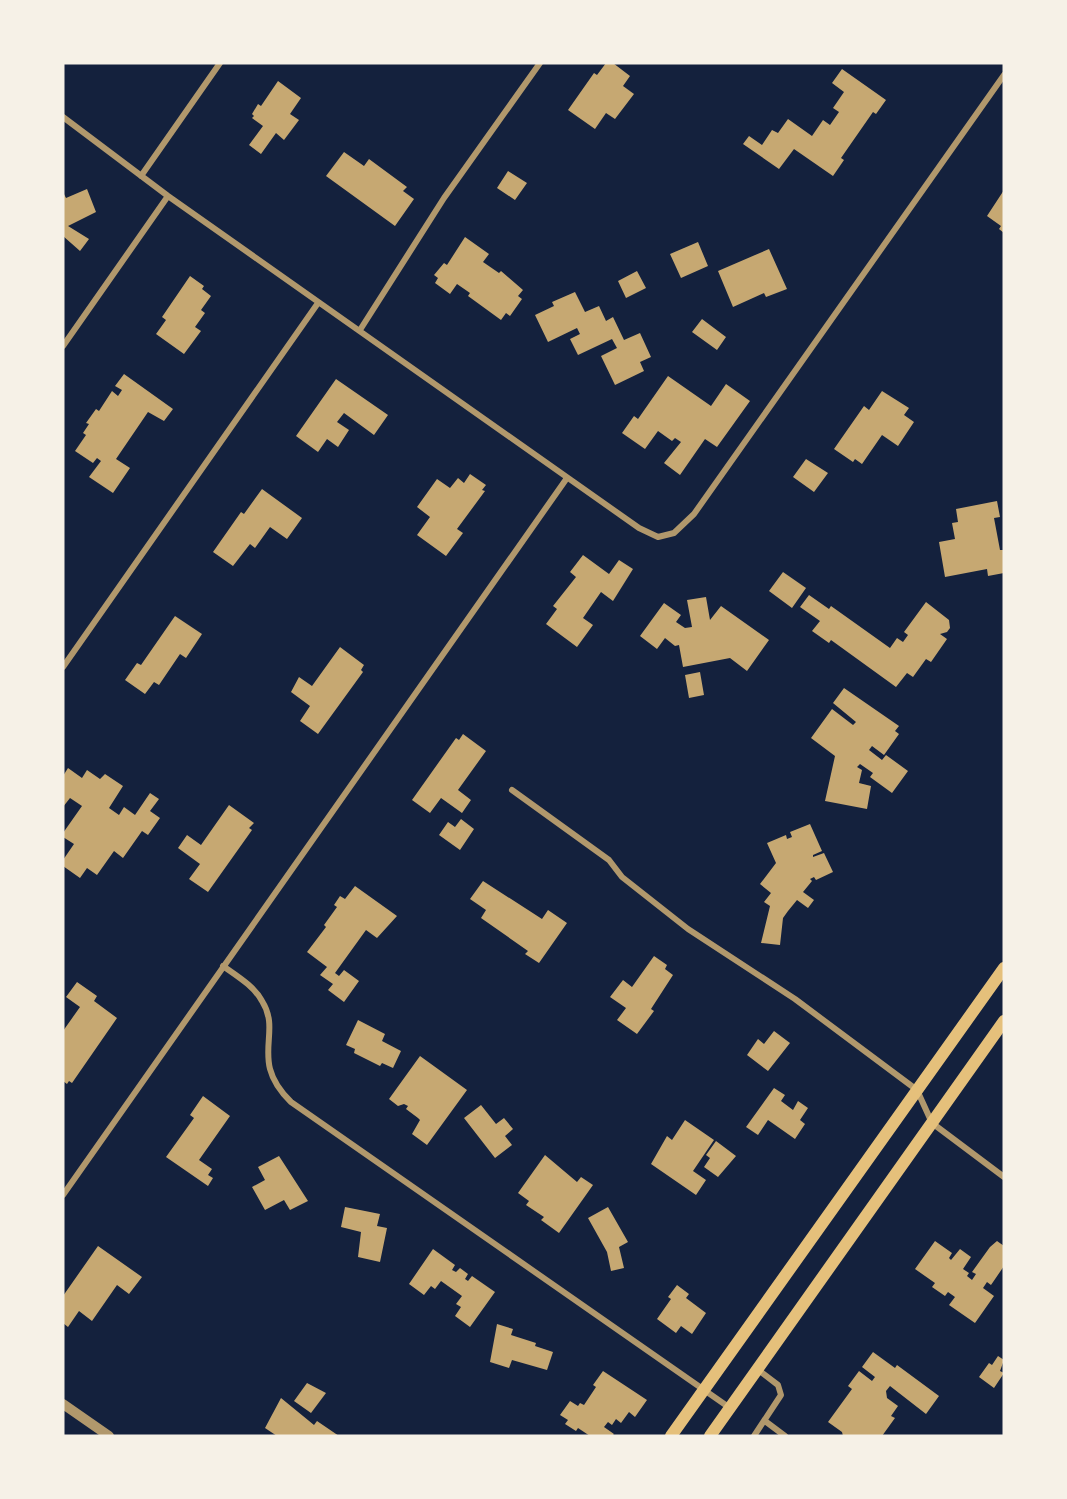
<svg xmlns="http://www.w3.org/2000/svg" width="1067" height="1499" viewBox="0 0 1067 1499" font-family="'PT Sans Narrow',sans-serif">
<rect width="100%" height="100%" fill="#14213d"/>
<path fill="#c6a872" d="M606,63H613L630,76L623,86L634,94L615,119L606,113L595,129L568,110L594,73L597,75Z
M842,69L886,100L876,114L873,112L841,158L844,160L833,176L794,149L779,169L743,144L749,136L762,145L772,130L778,133L788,119L812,136L823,120L830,125L839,112L833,108L844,92L832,83Z
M278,81L301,98L290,114L299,120L284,140L276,133L261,154L249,145L263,126L252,118L254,116L252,114L258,104L261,106Z
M344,152L364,166L369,159L407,187L403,191L414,199L395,226L326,176Z
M508,171L527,183L515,200L497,188Z
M87,189L96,212L68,226L89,239L80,251L63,236V192L66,198Z
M1004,190V233L999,229L1001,226L987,216Z
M465,237L489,254L483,262L499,273L501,271L523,290L518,296L522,299L510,316L506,313L501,320L468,296L470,293L457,284L450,294L435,283L438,278L434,275L444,263L447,265Z
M698,242L708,266L681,278L670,254Z
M769,249L787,289L766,297L764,293L733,307L718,271Z
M637,271L646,288L626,298L618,281Z
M190,276L204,286L202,289L211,296L201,310L205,313L195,327L201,331L184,354L156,334L166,320L162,317Z
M575,292L585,312L599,306L606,321L613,317L624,340L640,333L651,357L640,362L644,371L615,385L601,356L617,348L612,339L578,355L570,339L580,334L577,328L548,342L535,315L554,306L552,302Z
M702,319L726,337L717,350L692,332Z
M124,374L173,409L164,421L148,412L116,459L130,468L113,493L89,477L101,461L97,458L93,463L75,451L86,435L83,433L89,424L86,423L96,409L99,411L112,391L118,396L122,390L115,386Z
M668,376L711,406L726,384L750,401L717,447L705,439L680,475L664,463L681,442L675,438L672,441L658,431L645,449L622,433L634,416L638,419Z
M336,379L388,415L374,435L344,413L337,422L349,430L338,447L327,439L318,452L296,436Z
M882,391L909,408L904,415L914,422L898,446L882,435L862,464L855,459L853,462L834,449L864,406L869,410Z
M806,459L828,473L814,492L793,477Z
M470,474L486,485L482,490L485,491L457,529L463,533L446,556L417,535L430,517L417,507L437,479L450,488L458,478L464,483Z
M262,489L302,518L287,539L270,527L255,548L250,544L233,566L213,552L241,512L244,514Z
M997,501L1000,517L994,518L1000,550H1004V573L988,576L987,569L945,577L939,542L955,539L952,523L958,522L956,509Z
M583,555L609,574L619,560L633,569L613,601L601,592L583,618L593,625L577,647L546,624L557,609L553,606L576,577L570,572Z
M783,572L806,588L792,608L769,591Z
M809,595L829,609L831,606L890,648L897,638L903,642L908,635L904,632L926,602L949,620L950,628L947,632L940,634L947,639L931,662L926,659L913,677L907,673L896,687L831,640L829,643L812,631L820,621L800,607Z
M706,597L710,620L721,606L769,640L747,671L730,658L683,667L679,645L675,646L665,638L657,649L640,636L664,603L681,615L676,622L685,628L692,627L687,600Z
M175,616L202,634L186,658L180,654L159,685L154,682L145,694L125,680L137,663L141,665Z
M340,647L364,665L361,670L363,672L318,734L300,721L310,706L291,692L299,677L312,686Z
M700,672L704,695L689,698L685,675Z
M844,688L899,726L895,731L899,734L884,755L872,746L869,750L882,760L886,755L908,771L892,793L870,777L873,773L860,764L857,767L862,770L859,783L871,786L867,809L825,801L835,756L811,738L832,709L853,725L856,722L833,703Z
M463,734L486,751L458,790L471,800L462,813L441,798L430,813L412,800L456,738L459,740Z
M68,768L82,778L87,770L100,779L105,774L123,786L109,808L119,815L124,807L135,815L150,793L159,799L150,811L160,818L148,835L142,831L123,858L114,851L97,875L87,868L80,878L63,866V860L74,844L63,837V833L82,806L70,798L63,807V776Z
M229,805L254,823L249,828L252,830L208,892L189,879L200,864L178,848L187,835L201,845Z
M461,819L474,829L460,850L439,835L448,822L455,827Z
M810,824L822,851L813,855V857L824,853L833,872L816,880L814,877L810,879L812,881L803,892L814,900L808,908L797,900L788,911L783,918L780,945L761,943L770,906L764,902L771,893L760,884L776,863L767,843L786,835L787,839L792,837L790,832Z
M483,881L542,919L548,910L567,923L539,963L525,954L528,951L481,918L486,910L470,899Z
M355,886L397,916L377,938L366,930L335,973L339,976L344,970L359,981L344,1002L328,990L333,984L320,975L327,967L307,952L326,927L324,925L337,907L334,905L340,896L345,899Z
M654,956L667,965L665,969L673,975L651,1009L654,1011L637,1034L617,1020L626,1008L610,997L623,980L632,987Z
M77,982L97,996L94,1001L117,1018L72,1083L69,1081L67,1084L63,1081V1031L80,1007L66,997Z
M358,1020L385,1034L382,1041L401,1051L393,1068L382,1063L380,1066L354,1053L355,1049L346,1045Z
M774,1031L790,1043L768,1071L747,1055L758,1039L764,1044Z
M420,1056L467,1090L427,1145L412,1134L420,1120L418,1118L406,1109L408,1106L404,1104L398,1106L389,1099Z
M774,1088L785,1095L781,1101L793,1110L798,1101L808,1108L800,1120L805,1124L795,1139L768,1120L758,1135L746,1127Z
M203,1096L230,1116L199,1160L212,1169L208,1175L213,1178L208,1186L166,1157L194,1118L190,1115Z
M481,1105L496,1124L504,1118L513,1129L505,1136L512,1145L495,1158L464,1118Z
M685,1120L714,1140L693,1171L706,1180L696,1195L651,1164L667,1136L672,1140Z
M716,1141L736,1156L718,1177L704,1167L710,1158L706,1155Z
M545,1155L577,1182L581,1177L593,1185L559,1233L541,1220L544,1217L526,1205L529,1201L518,1193Z
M279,1156L308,1201L290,1210L284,1200L265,1210L252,1187L265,1180L258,1167Z
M345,1207L380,1214L377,1226L387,1228L380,1262L358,1257L361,1232L341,1227Z
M608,1207L628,1242L619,1247L624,1268L611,1271L607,1252L588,1218Z
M935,1241L952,1253L949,1258L951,1260L960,1249L971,1257L963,1269L969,1273L967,1276L972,1280L976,1274L972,1272L990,1247L997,1241L1004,1246V1266L991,1285L987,1282L983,1288L994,1296L975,1323L949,1305L955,1297L948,1292L945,1296L932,1287L935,1283L915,1269Z
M98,1246L142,1277L129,1294L117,1285L92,1321L79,1311L68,1327L63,1323V1296Z
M433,1249L455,1265L452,1270L456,1272L460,1268L468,1274L465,1279L468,1281L472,1276L495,1292L470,1327L455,1316L461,1307L456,1304L462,1296L441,1281L435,1289L431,1286L424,1295L409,1284Z
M677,1285L689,1294L686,1298L706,1313L692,1334L681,1326L676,1333L657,1319L671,1299L668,1297Z
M497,1324L513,1329L511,1335L536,1343L535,1346L553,1352L547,1370L512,1360L509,1368L490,1362Z
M873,1352L895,1368L897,1365L939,1396L926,1414L890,1386L886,1391L887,1398L898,1406L891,1416L895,1418L882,1436H843L842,1432L828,1422L852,1389L848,1386L859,1371L872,1381L875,1377L862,1367Z
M998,1356L1004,1360L1000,1371L1004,1373L994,1388L979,1377L989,1363L992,1365Z
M603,1371L647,1400L635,1417L629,1412L621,1423L616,1419L612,1425L608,1422L604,1427L614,1434L612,1436H590L578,1428L576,1431L565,1424L568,1420L560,1415L570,1401L578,1406L580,1403L584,1405L596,1387L593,1385Z
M307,1383L326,1393L311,1413L294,1401Z
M281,1398L314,1425L317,1421L339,1436H277L265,1428Z"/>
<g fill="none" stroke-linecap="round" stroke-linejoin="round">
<path stroke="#b1986c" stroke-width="6" d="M63,117L168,196L639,528L658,537L674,533L694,514L1004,75
M141,176L220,63
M360,330L444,198L540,63
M63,346L168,196
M63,667L318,303
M512,790L609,860L622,877L688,929L795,999L917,1090L932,1123L1004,1177
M223,966C237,976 254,986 262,1001C283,1034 248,1060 291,1102L730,1408
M63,1195L567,478
M765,1421L785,1436
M754,1436L781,1395L778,1385L757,1369"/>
<path stroke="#b1986c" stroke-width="10" d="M63,1404L109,1436"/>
<path stroke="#e5c07b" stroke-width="12" d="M671,1436L1004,968
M710,1436L1004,1021"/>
</g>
<rect width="1067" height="1499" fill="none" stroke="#f6f1e7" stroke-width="129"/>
</svg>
